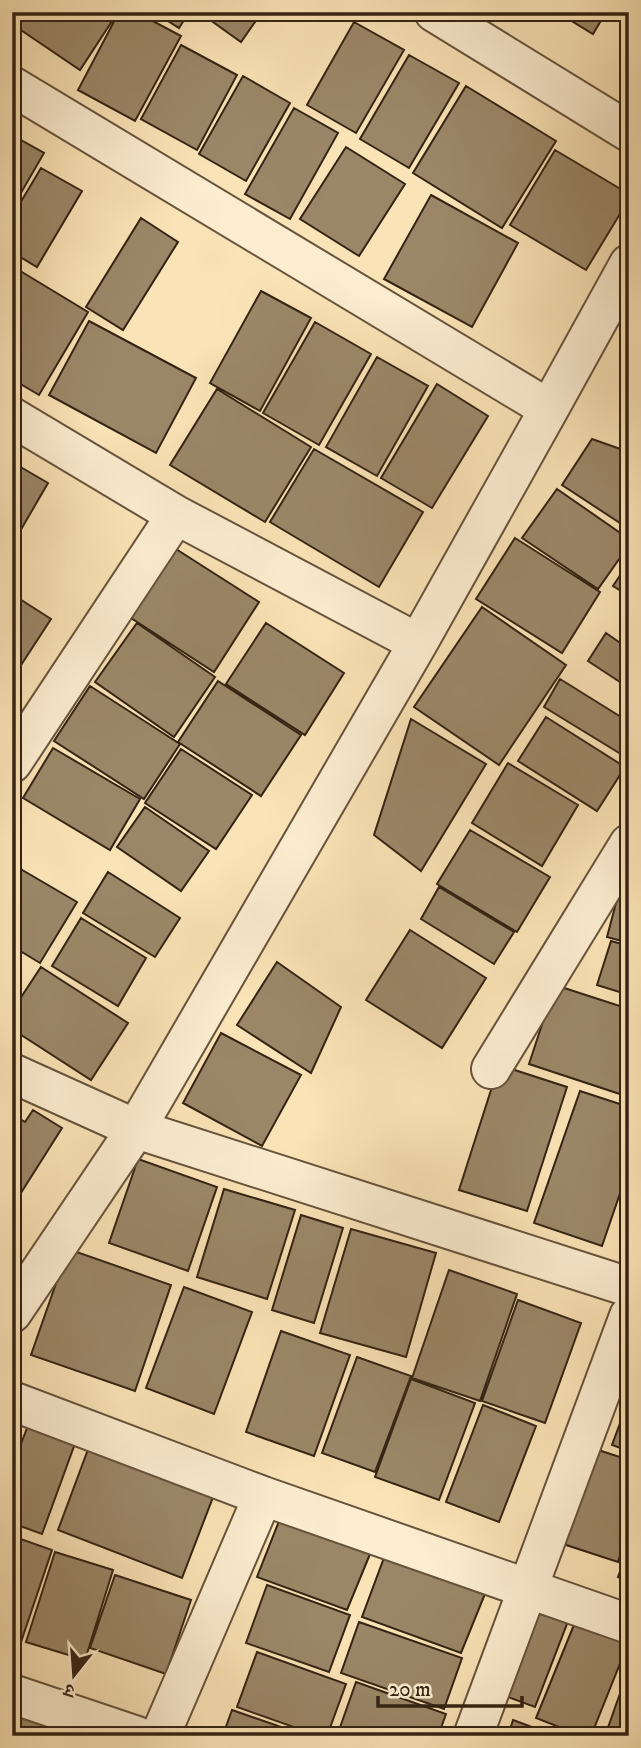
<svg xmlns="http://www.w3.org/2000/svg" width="641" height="1748" viewBox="0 0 641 1748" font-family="'IM FELL DW Pica','Noto Serif Devanagari',serif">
<rect width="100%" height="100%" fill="#fae3b6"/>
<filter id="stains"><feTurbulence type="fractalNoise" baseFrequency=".00286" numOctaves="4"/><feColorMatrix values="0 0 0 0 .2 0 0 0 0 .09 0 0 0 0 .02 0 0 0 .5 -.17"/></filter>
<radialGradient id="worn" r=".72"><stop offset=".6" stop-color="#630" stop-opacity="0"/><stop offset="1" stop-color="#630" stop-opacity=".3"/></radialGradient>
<path fill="#9b8768" stroke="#342313" stroke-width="2" d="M12,12H118L80,70L12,24Z
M119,12H136L181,36L135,121L78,90Z
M154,12H189L179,28Z
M199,12H262L241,42Z
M557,12H606L593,34Z
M354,22L404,50L356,133L307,105Z
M181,45L237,75L197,150L141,119Z
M409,55L459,83L409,168L360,139Z
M243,76L290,103L246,181L199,154Z
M466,86L556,141L502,228L413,173Z
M294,108L338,133L290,219L245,194Z
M12,135L44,153L14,205L12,204Z
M346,147L405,184L359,256L300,219Z
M555,150L629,194V199L586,270L510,225Z
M41,168L82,191L37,267L12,252V208L16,210Z
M431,195L518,243L472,327L384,279Z
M141,218L178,242L123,330L86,307Z
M12,266L88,312L39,395L12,379Z
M261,291L311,318L260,411L210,383Z
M89,321L196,378L156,453L49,395Z
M315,322L371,354L319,445L263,413Z
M377,357L428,386L377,476L326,447Z
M437,384L488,416L432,508L381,478Z
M217,389L311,447L265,522L170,465Z
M592,439L629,452V529L562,485Z
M314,449L423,512L379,587L270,522Z
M12,462L48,483L12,545Z
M557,489L629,539V545L598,589L522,538Z
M515,538L600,592L562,653L476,599Z
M176,549L259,602L214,672L131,618Z
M629,562V596L613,586Z
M12,594L51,619L12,679Z
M482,607L566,665L499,765L414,707Z
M137,623L215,677L174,737L95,682Z
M266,623L344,673L305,735L226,684Z
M606,633L629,649V688L588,661Z
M560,679L629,722V759L544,707Z
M218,681L301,735L261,796L178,742Z
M90,686L180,744L144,799L54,741Z
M546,717L625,767L597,811L518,761Z
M411,719L486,764L421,871L374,835Z
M53,748L140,799L110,850L23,798Z
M181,749L252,795L216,849L145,803Z
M508,763L578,805L542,866L472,823Z
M145,807L209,851L181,891L117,847Z
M470,830L550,877L517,932L437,884Z
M12,864L77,902L40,963L12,946Z
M626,865H629V943L607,937Z
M108,872L180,918L155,957L83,913Z
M439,887L514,932L494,964L421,919Z
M81,918L146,958L118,1006L52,966Z
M410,930L486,978L442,1048L366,1000Z
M611,941L629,946V995L597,985Z
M277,962L341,1007L311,1073L237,1025Z
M41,967L128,1023L91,1080L12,1029V1011Z
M555,985L629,1009V1097L529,1064Z
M221,1033L301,1075L262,1146L183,1103Z
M499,1065L567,1087L527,1211L459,1190Z
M580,1091L629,1107V1167L602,1246L534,1223Z
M33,1110L62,1128L12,1207V1114L25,1122Z
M138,1159L217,1187L188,1271L109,1243Z
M224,1189L295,1210L267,1299L197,1277Z
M301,1215L343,1228L314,1323L272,1310Z
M351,1229L436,1253L406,1357L320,1333Z
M68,1249L171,1285L135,1391L31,1355Z
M449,1270L517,1294L480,1401L412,1378Z
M184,1287L252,1312L214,1414L146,1388Z
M518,1300L581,1323L545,1423L482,1401Z
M281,1331L350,1355L314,1456L246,1432Z
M357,1357L411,1376L375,1472L322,1453Z
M411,1379L475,1403L439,1500L375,1477Z
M629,1399V1451L612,1445Z
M483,1405L536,1426L499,1522L446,1502Z
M30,1420L77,1438L42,1534L12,1523V1468Z
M90,1444L215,1492L182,1578L58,1530Z
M592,1448L629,1460V1529L618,1562L560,1543Z
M283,1511L375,1542L347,1610L257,1577Z
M12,1536L52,1550L21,1642L12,1639Z
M388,1547L489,1584L461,1653L362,1617Z
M629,1547V1580L618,1577Z
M55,1552L113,1570L85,1660L26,1642Z
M115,1575L191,1600L166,1674L90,1648Z
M267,1585L350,1615L329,1672L246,1643Z
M536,1603L570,1616L535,1707L500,1694Z
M578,1615L629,1641L591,1736H582L536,1718Z
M359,1622L462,1658L444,1709L341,1673Z
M257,1652L346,1684L327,1736H319L237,1707Z
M629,1668V1736H605Z
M356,1682L446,1714L438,1736H337Z
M12,1703L50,1715L44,1736H12Z
M232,1710L307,1736H225L223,1735Z
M513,1720L556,1736H508Z
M58,1724L92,1736H54Z"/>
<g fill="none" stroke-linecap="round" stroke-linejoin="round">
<defs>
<path id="minor" d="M434,12L629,132
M12,86L549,409
M12,417L176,515L418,643
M12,763L176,515
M491,1069L629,844
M12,1073L136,1129L629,1287
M12,1313L136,1129L418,643L549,409L629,264
M12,1401L263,1496L629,1624
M12,1694L137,1736
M160,1736L263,1496
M473,1736L629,1316"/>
</defs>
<use href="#minor" stroke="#66533c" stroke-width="42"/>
<use href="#minor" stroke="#fcedd0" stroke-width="38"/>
</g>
<rect width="641" height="1748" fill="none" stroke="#fae3b6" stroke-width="42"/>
<rect x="14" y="14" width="613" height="1720" fill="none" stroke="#342313" stroke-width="3.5"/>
<rect x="21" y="21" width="599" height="1706" fill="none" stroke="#342313" stroke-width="2"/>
<g transform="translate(74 1675) rotate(197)" stroke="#fcedd0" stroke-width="5" paint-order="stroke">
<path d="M0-5L12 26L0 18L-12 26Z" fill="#342313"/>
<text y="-10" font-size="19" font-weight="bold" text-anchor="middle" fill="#342313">उ</text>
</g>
<path d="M378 1696v10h144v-10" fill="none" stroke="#342313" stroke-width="3.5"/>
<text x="389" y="1696" font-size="21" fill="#342313" stroke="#fcedd0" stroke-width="5" paint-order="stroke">20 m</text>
<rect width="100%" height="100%" filter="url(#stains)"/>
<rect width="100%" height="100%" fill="url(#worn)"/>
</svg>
